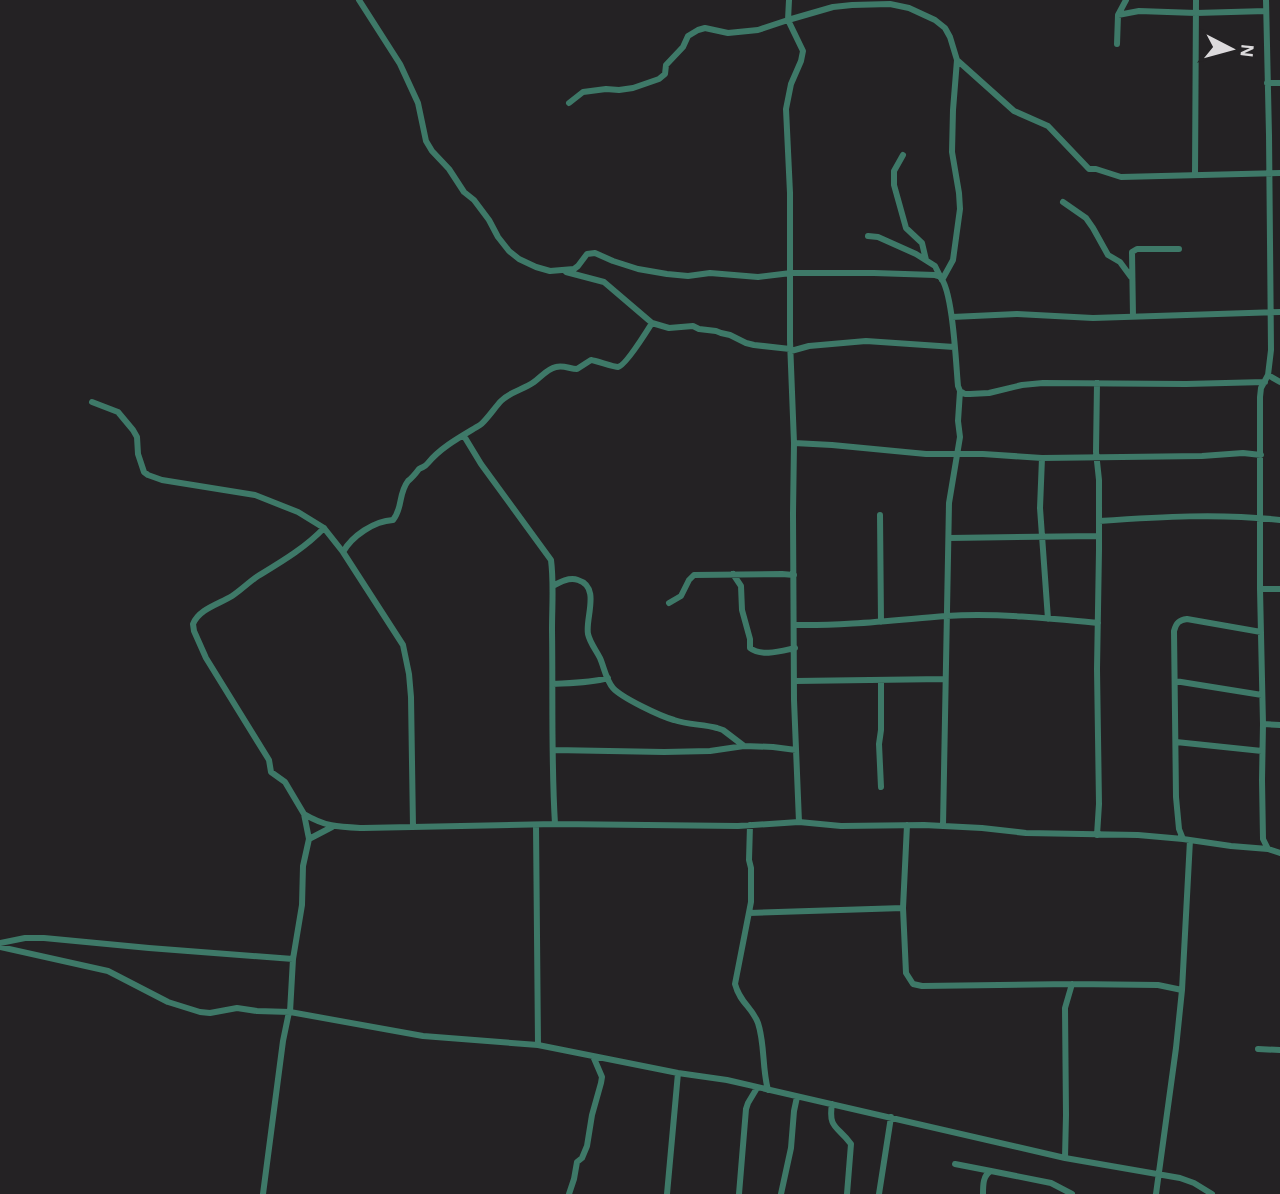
<svg xmlns="http://www.w3.org/2000/svg" width="1280" height="1194" viewBox="0 0 1280 1194" font-family="'Alegreya Sans',sans-serif">
<rect width="100%" height="100%" fill="#242224"/>
<g fill="none" stroke-linecap="round" stroke-linejoin="round">
<path stroke="#3e7968" stroke-width="6" d="M359,0L400,64L418,103L426,141L432,151L449,169L464,192L474,200L489,220L498,237L509,251L519,259L536,267L550,271L574,269L578,266L587,254L595,253L613,261L638,269L667,274L688,276L710,273L758,277L791,273H874L935,275C937,276 939,276 940,277C953,289 956,366 958,386L960,391L965,394H970L989,393L1022,385L1043,383L1186,384L1265,382
M789,0L788,20L803,51L801,61L791,84L786,109L790,193V341L794,443L793,514L794,700L799,822
M1266,0L1269,135L1271,350L1268,375L1261,388L1260,397V589L1263,724L1262,780L1263,839L1268,849L1280,853
M1118,15L1139,11L1196,13L1266,11
M1117,44L1118,15L1126,0
M1267,83H1280
M569,103L583,92L606,89L619,90L633,88L659,79L665,74L666,65L683,47L688,36L698,30L705,28L728,33L758,30L788,20L833,7L852,5L890,4L909,8L935,20L945,28L950,37L957,60L1014,111L1048,126L1089,169H1096L1121,177L1280,173
M903,155L894,171V185L906,228L922,243L926,260
M1195,175L1196,0
M1063,202L1086,218L1093,228L1108,255L1120,262L1131,277
M868,236L878,237L916,254L935,266L941,278
M566,272L604,282L652,323L669,328L693,326L699,329L716,331L721,333L730,335L746,343L754,345L790,349
M942,280L953,260L960,209L959,193L952,152L953,110L957,60
M1133,316L1132,252L1137,249H1179
M952,317L1017,314L1093,318L1280,312
M791,351L809,346L866,341L954,347
M1268,375L1280,382
M92,402L118,412L133,430L137,437L138,454L144,472L148,475L162,480L255,495L298,512L324,528L343,552L403,645L409,674L411,697L413,827
M464,436L481,464L551,560C554,583 552,606 552,630C553,694 551,760 555,824
M794,443L832,445L926,454H983L1042,458L1202,456L1243,453L1261,455
M1042,458L1040,508L1048,619
M880,515L881,622
M1099,521C1159,517 1220,513 1280,520
M949,538L1098,536
M343,552C352,536 374,521 393,520C403,508 398,494 408,481C412,478 416,473 419,469C424,466 424,468 428,463C441,447 462,436 480,425C485,422 496,406 501,401C511,391 523,390 534,382C541,377 547,369 556,367C564,365 570,369 577,369L591,360C597,361 614,367 618,367C625,366 647,331 652,323
M733,574L741,586L742,610L750,639V648C761,657 781,651 795,648
M553,586C560,582 569,577 578,580C601,587 585,618 588,634C590,643 596,650 600,658C604,667 606,680 613,688C622,698 660,716 674,720C688,725 703,724 717,728L723,730L744,746
M1260,589H1280
M669,603L681,596L689,580L694,575L782,574L794,575
M794,625C845,626 895,620 946,616C996,613 1048,618 1098,623
M881,680V730L879,744L881,787
M795,681C845,680 895,680 945,679
M1175,681L1262,695
M553,684C572,683 590,683 608,678
M1263,724L1280,725
M1176,742L1262,751
M554,750L664,752L710,751L744,746L773,747L796,750
M304,814C326,827 338,827 363,828L555,824L738,826L799,822L841,826L924,825L982,828L1026,833L1138,835L1183,839L1231,846L1268,849
M536,825L538,1045
M750,825L749,860L751,868V902L735,984C740,1003 752,1007 758,1023C765,1044 762,1068 768,1090
M907,825L903,908L906,973L913,984L922,986L1072,984L1158,985L1182,990
M943,826L949,503L960,437L958,421L960,391
M1097,835L1099,804L1097,669L1099,550V480L1096,452L1097,383
M309,839L332,827
M1183,839L1179,829L1176,797L1174,631C1176,623 1179,620 1187,619L1261,632
M749,913L903,908
M0,943L25,938H44L149,948L293,959
M0,947L108,971L168,1002L200,1012L210,1013L237,1008L257,1011L290,1012L423,1036L538,1045L678,1073L727,1080L1065,1158L1180,1178L1194,1183L1212,1194
M290,1012L293,959L302,905L303,866L309,839L304,814L285,782L271,772L269,760L206,658L194,631L193,624C199,609 219,604 232,596C241,590 249,582 258,576C281,562 305,548 324,528
M1258,1049L1280,1050
M832,1104C828,1129 838,1126 851,1144L847,1194
M1065,1158L1066,1115L1065,1008L1072,984
M955,1164L991,1171
M263,1194L283,1041L289,1012
M569,1194L574,1179L577,1162L582,1158L587,1146L592,1115L601,1083L602,1077L593,1056
M667,1194L678,1073
M739,1194L746,1109L748,1103L757,1088
M781,1194L791,1148L794,1111L797,1097
M879,1194L891,1117
M983,1194C983,1185 983,1175 991,1171L1051,1183L1072,1194
M1156,1194L1176,1048L1182,990L1190,840"/>
</g>
<g transform="translate(1231 49) rotate(96)" stroke="#242224" stroke-width="5" paint-order="stroke">
<path d="M0-5L12 26L0 18L-12 26Z" fill="#dcdadc"/>
<text y="-10" font-size="19" font-weight="bold" text-anchor="middle" fill="#dcdadc">N</text>
</g>
</svg>
